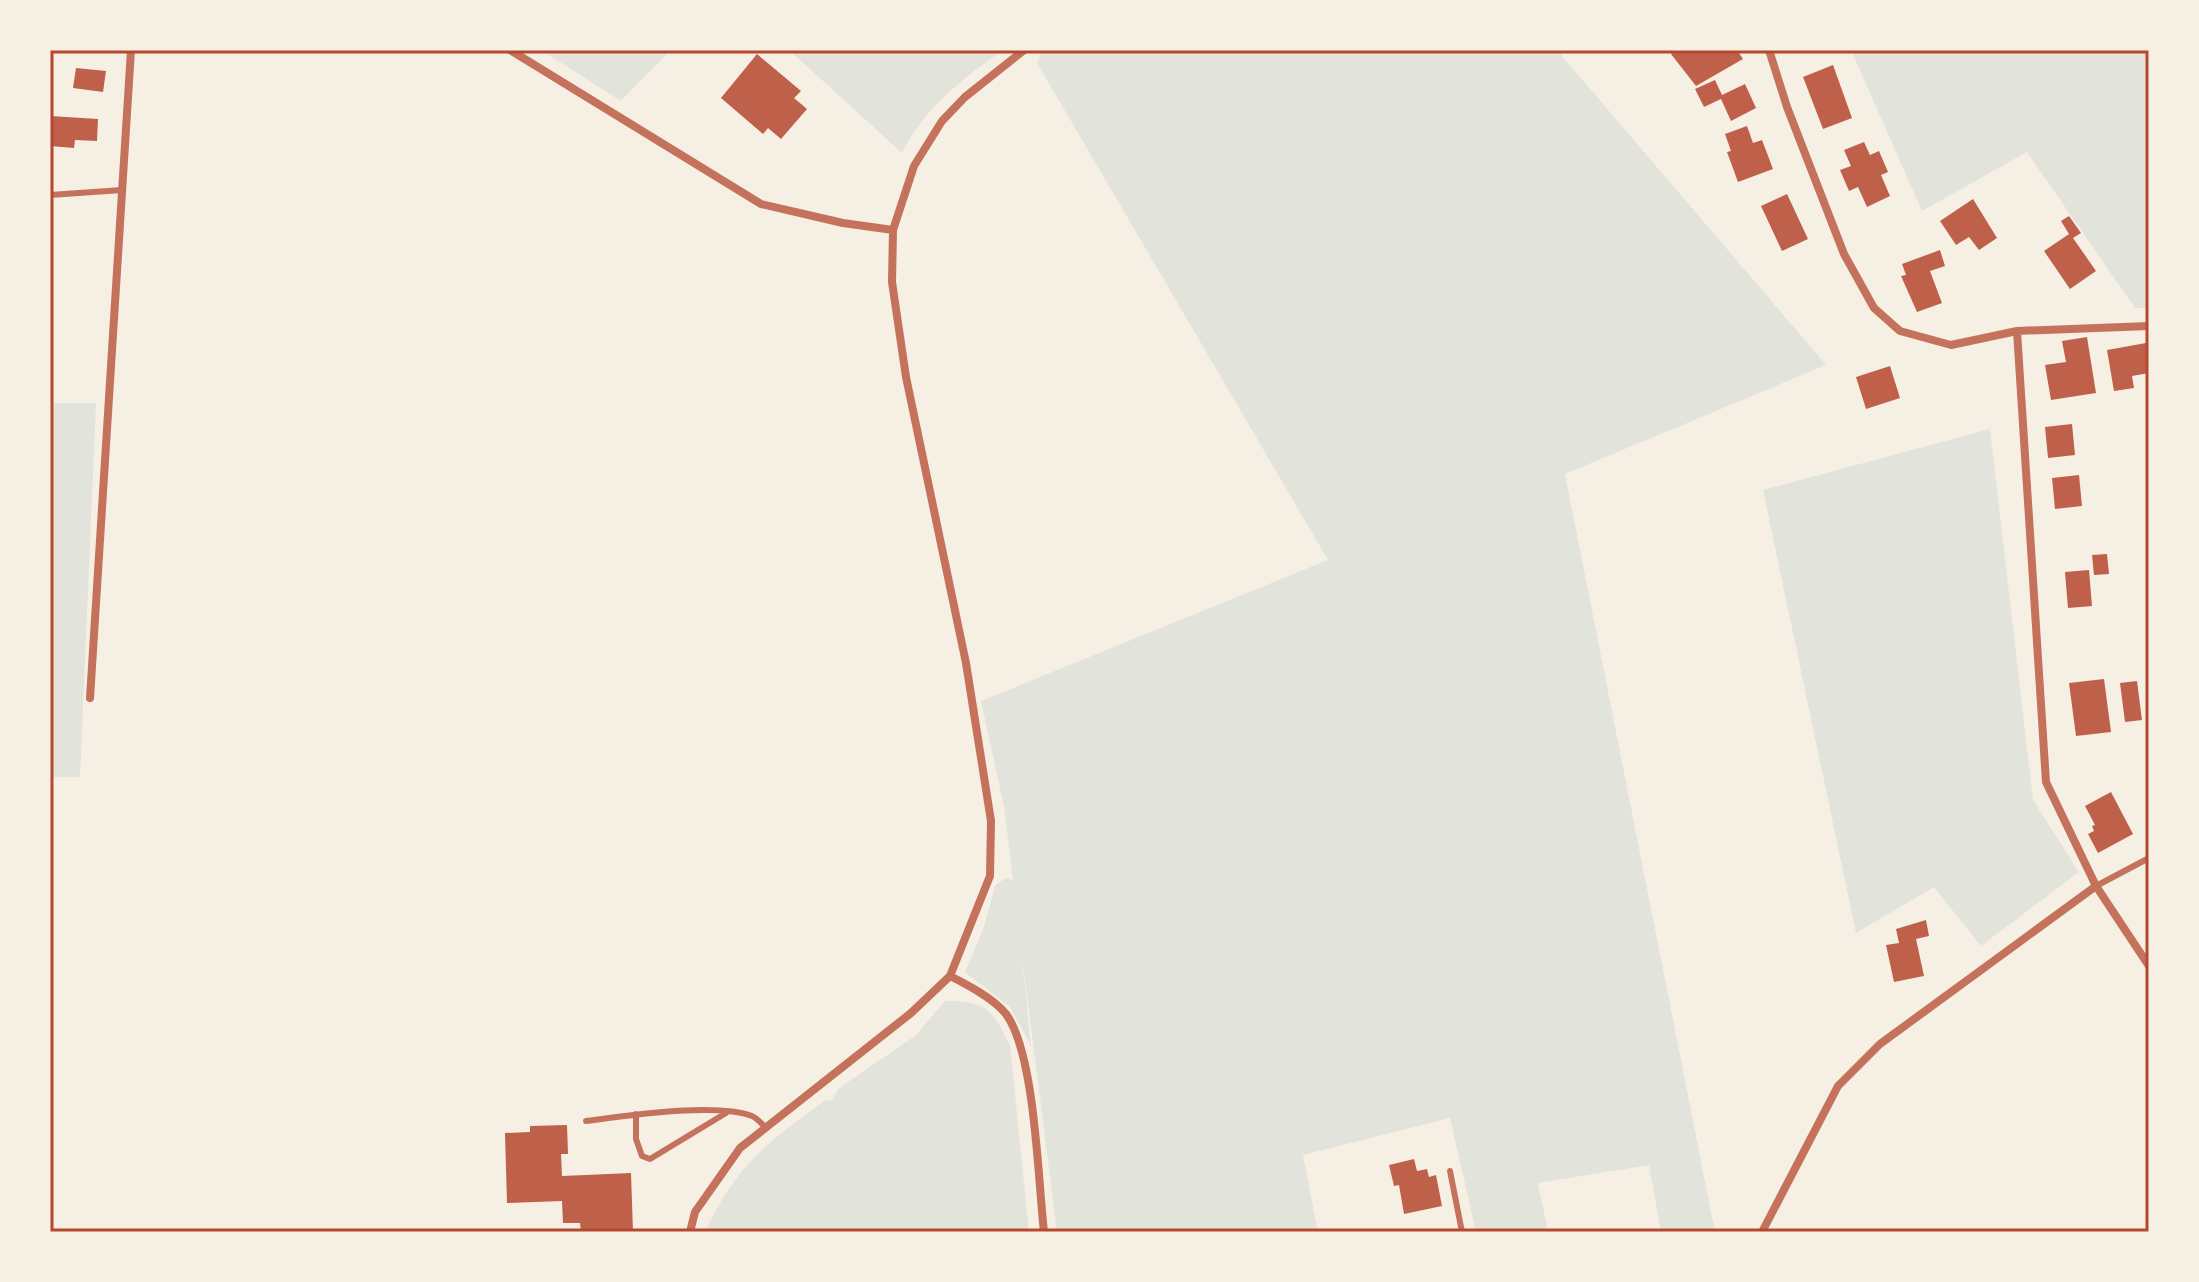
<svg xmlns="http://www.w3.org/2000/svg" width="2199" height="1282" viewBox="0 0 2199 1282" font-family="'Titillium Web',sans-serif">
<rect width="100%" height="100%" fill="#f6efe4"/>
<path fill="#e2e4dc" d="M541,50H671L621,101Z
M789,50H1003C962,79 925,107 902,153Z
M1043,50H1557L1826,365L1565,474L1715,1232H1661L1649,1165L1538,1183L1548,1232H1476L1450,1118L1303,1155L1318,1232H1057L1022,956L1031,1046L1010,1007L965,972L984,927L995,886L1005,878L1013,880L1004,807L981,701L1328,560L1037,63Z
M1851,50H2149V308H2135L2027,152L1922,211Z
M50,403H96L80,777H50Z
M1990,429L2033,800L2079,872L1981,946L1934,887L1856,933L1763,490Z
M945,1001C986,1000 992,1010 1010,1045L1029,1232H705C734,1168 770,1139 826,1100L831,1101L839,1088L915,1036Z"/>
<path fill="#bf614a" d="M1677,50H1737L1743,59L1696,86L1671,54Z
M757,54L801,91L794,98L807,109L781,139L768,128L763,134L721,98Z
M1833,65L1852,118L1823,129L1803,77Z
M76,68L106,71L103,92L73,88Z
M1715,80L1722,95L1745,84L1756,108L1731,121L1721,99L1704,107L1695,89Z
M50,116L98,119L97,141L75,140L74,148L50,146Z
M1747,126L1753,143L1762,140L1773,169L1738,182L1727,152L1731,151L1725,134Z
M1864,142L1870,155L1879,151L1888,172L1881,175L1890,196L1867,207L1858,187L1849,191L1840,170L1851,166L1844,150Z
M1787,194L1808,239L1782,251L1761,206Z
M1973,199L1997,238L1979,250L1969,237L1956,245L1940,221Z
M2069,216L2081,233L2073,238L2096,271L2070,289L2044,251L2069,234L2061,221Z
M1940,250L1945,266L1930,271L1942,303L1917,312L1901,276L1906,275L1902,264Z
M2087,337L2096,393L2051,400L2045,365L2066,362L2062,341Z
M2146,343L2149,373L2132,376L2134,388L2114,391L2107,350Z
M1890,366L1900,398L1866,409L1856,377Z
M2072,424L2075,455L2048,458L2045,427Z
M2079,475L2082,506L2055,509L2052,478Z
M2107,554L2109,574L2094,575L2092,555Z
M2089,570L2092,606L2068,608L2065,572Z
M2104,679L2111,732L2076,736L2069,683Z
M2137,681L2142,720L2125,722L2120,683Z
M2111,792L2133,834L2098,853L2088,834L2094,831L2092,826L2095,825L2085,806Z
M1926,920L1929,936L1916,939L1924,976L1894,982L1886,945L1899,943L1896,929Z
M567,1125L568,1154H561L562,1176L631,1173L633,1232H581L580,1223H563L562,1201L507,1203L505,1133L530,1132V1126Z
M1414,1159L1417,1171L1427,1169L1429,1177L1436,1175L1442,1206L1404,1214L1399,1185L1394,1186L1389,1165Z"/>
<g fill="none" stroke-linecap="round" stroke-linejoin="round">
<path stroke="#c5725c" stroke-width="6" d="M50,195L122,190
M2096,886L2149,858
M636,1114V1139L642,1156L650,1159L726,1113
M586,1121C625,1116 716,1102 752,1116C757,1118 762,1124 766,1128
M1450,1171L1462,1232"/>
<path stroke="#c5725c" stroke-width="8" d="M510,50L761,204L843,223L893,230
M1769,50L1787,107L1844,254L1874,308L1900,331L1951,345L2017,331L2149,326
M2017,331L2046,782L2096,886L2149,966
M90,698L131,50
M950,976C968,985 993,998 1006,1014C1035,1053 1038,1180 1044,1232
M690,1232L695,1212L740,1148L911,1013L950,976L990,876L991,821L966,663L906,377L892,282L893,230L914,166L942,121L965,97L1024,50
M1762,1232L1838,1086L1880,1044L2096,886"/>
</g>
<rect width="2199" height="1282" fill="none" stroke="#f6efe4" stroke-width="104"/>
<rect x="52" y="52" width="2095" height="1178" fill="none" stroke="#b5482f" stroke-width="3"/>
</svg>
